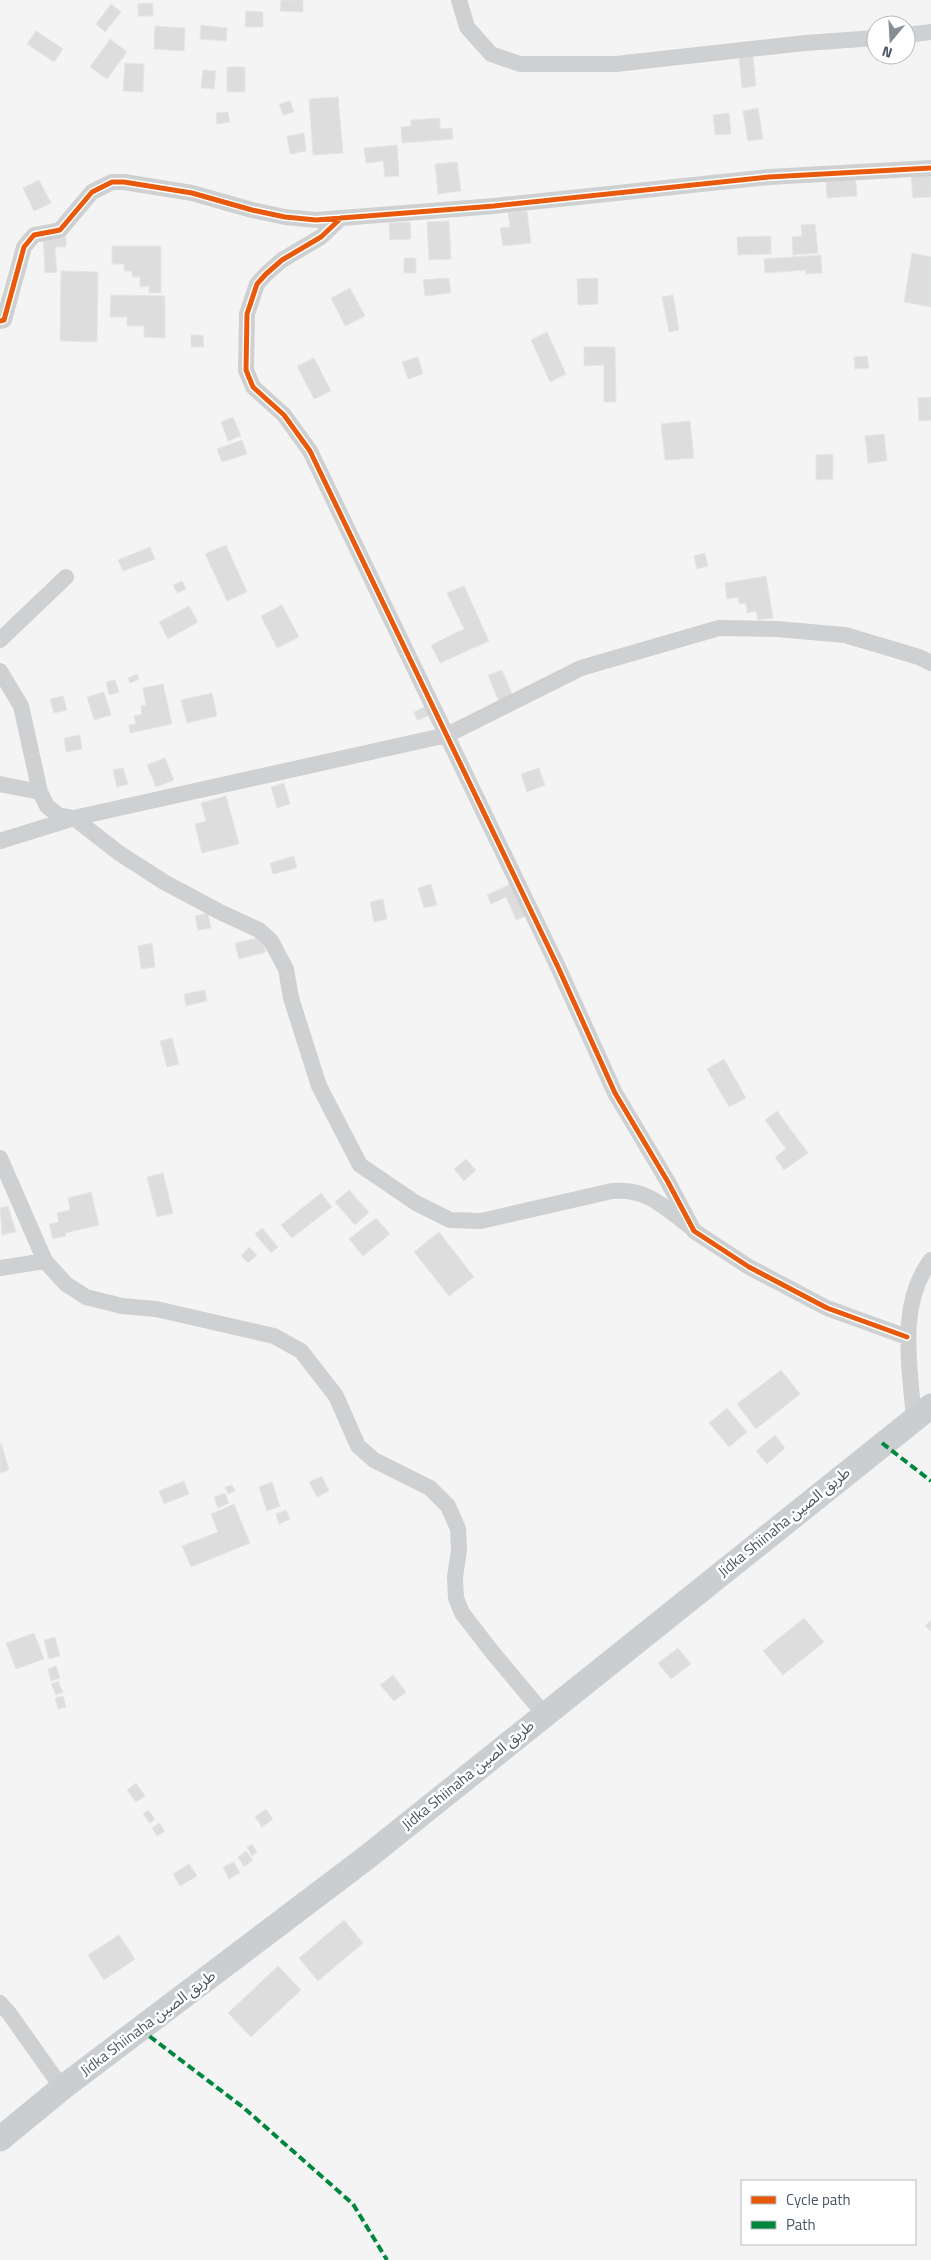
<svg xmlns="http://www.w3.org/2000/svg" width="931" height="2260" viewBox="0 0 931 2260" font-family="'Titillium Web','Noto Sans Arabic',sans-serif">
<rect width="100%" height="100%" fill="#f4f4f4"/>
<path fill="#ddddde" stroke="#e5e6e7" d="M281,0H303V12L280,11Z
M153,3V16H138V4Z
M111,4L121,12L105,32L96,24Z
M246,11L263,12V27H245Z
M201,25L227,28L226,41L200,39Z
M155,26L185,28L184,51L154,49Z
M36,31L63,49L54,62L27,44Z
M110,39L127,52L107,79L90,67Z
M753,56L756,86L742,88L739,57Z
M125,63L144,64L143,92L123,91Z
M227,67H245V92H227Z
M203,70L216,71L214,89L201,88Z
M338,97L343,153L313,155L309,99Z
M290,101L294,112L283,115L279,104Z
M758,108L763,139L748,141L743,111Z
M228,112L230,122L217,124L216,113Z
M729,113L731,134L715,135L713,115Z
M440,118V129L452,128L453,139L402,143L401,127L411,126V120Z
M304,133L306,151L290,154L287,136Z
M397,145L399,176L385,177L383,161L366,163L364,148Z
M457,162L461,191L438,194L435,164Z
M931,175V197L913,198L911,176Z
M855,177L857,196L827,198L826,179Z
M39,180L51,203L34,211L23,188Z
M527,211L531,243L503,246L500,228L510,227L508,213Z
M449,221L451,259L429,260L427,222Z
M410,222L411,239L390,240L389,223Z
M815,224L818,253L793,255L792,237L802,236L801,225Z
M771,236V254L738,255L737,237Z
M66,237V247H55L57,272L45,273L43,238Z
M112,246H161V293H149V286L140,287V277H132V271H124V264H112Z
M912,253L931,257V307L904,302Z
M821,255L822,273L806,274V270L765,273L764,259Z
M404,258H416V273H404Z
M61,271L98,272L97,342L60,341Z
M449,278L451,293L425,296L423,280Z
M598,278V304L578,305L577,279Z
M350,288L365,316L345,326L331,298Z
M111,295L165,296V338L144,337V326H127V317H110Z
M673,295L679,330L669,332L662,297Z
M547,332L566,374L550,382L531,340Z
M191,335H203L204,347H191Z
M584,347H615L616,402H604V365L584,366Z
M867,356L869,368L855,369L854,357Z
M418,357L423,374L408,379L402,362Z
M314,358L331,391L314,399L297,366Z
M931,397V420L919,421L918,398Z
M233,417L241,436L228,441L221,422Z
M690,421L694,458L665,460L661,424Z
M884,434L887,461L868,463L865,436Z
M242,440L247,454L222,462L217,449Z
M833,454V479L816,480V455Z
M226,545L247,592L227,601L205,554Z
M150,547L155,559L123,571L118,560Z
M705,553L708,566L697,569L694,556Z
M766,576L773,618L758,620L756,611L747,613L746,603L739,604L738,597L727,599L725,583Z
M182,581L186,589L177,593L173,585Z
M464,586L489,641L440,663L431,645L464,629L447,593Z
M282,605L299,637L277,648L261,616Z
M189,606L198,622L168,639L159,622Z
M502,670L513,696L499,702L488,675Z
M137,674L139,679L130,683L128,678Z
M115,680L119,692L109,695L106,682Z
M163,684L172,724L130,733L129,725L136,724L134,716L142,714L141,706L146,705L143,688Z
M104,692L111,715L94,720L87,697Z
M212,693L217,716L187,723L181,700Z
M63,696L67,710L54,713L50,699Z
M427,706L431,715L417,720L414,712Z
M80,735L82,749L66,752L64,738Z
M165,758L174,780L156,787L147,765Z
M123,768L128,784L117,787L113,770Z
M539,768L545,785L527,792L521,774Z
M284,783L290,804L277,808L271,787Z
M226,796L239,844L202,853L195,824L206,821L201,803Z
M294,856L297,868L273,874L270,863Z
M513,883L528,915L516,920L506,897L491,904L487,895Z
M431,884L437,905L424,908L418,888Z
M383,899L387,919L374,922L370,902Z
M208,913L211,928L198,930L195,916Z
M262,937L266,952L239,959L235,943Z
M152,943L155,967L141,969L138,946Z
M205,990L207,1001L186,1006L184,994Z
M172,1038L179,1064L167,1067L160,1041Z
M724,1059L746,1098L729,1107L707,1069Z
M777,1111L808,1153L784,1170L775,1157L786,1149L765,1120Z
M466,1159L476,1170L464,1181L454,1169Z
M163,1173L173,1213L157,1217L147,1177Z
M349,1190L369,1212L355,1225L335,1202Z
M91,1192L99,1225L65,1233L66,1236L53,1239L49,1224L59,1222L57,1213L70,1210L68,1198Z
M321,1193L332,1207L292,1238L281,1225Z
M8,1206L16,1232L2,1235L0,1208Z
M376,1218L390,1234L363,1256L349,1239Z
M262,1228L278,1247L271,1253L255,1234Z
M439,1232L474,1277L449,1296L414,1252Z
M249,1247L257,1255L248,1263L241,1256Z
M781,1370L800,1394L756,1429L737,1404Z
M727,1408L747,1432L729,1447L709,1423Z
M775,1435L785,1448L767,1464L756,1451Z
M1,1443L9,1470L0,1473V1444Z
M322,1476L329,1491L317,1497L309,1482Z
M184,1481L189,1494L164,1504L159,1491Z
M272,1482L280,1506L267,1511L259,1487Z
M232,1485L235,1491L228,1494L225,1487Z
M225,1493L229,1503L218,1508L214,1497Z
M234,1504L250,1543L191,1567L182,1546L218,1532L211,1514Z
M286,1510L290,1519L279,1524L276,1514Z
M804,1618L824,1642L783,1675L763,1651Z
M931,1620V1631L925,1626Z
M34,1633L44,1659L16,1669L6,1643Z
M55,1637L60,1656L49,1659L44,1640Z
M678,1648L691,1664L671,1679L658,1663Z
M56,1666L60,1678L51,1681L48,1669Z
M393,1675L406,1692L394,1701L380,1685Z
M58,1681L63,1692L56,1695L51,1684Z
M63,1696L66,1707L58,1709L55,1698Z
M136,1783L145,1796L136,1802L127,1790Z
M266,1809L273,1819L262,1827L255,1817Z
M148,1810L155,1819L150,1823L143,1814Z
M159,1823L165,1831L157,1836L152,1828Z
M252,1844L257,1852L252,1856L247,1847Z
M246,1851L253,1860L244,1867L238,1857Z
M234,1862L240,1873L229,1879L223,1867Z
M189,1864L197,1876L180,1886L173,1874Z
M344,1920L363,1943L318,1981L299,1958Z
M119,1935L135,1959L104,1980L88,1955Z
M278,1966L301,1990L251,2037L228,2013Z"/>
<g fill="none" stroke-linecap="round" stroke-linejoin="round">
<path stroke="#ced0d2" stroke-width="16" d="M459,0L467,27L491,54L520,64H616L805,43L876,38
M906,35L931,32
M341,218L321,237L282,260L266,274L257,284L247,314L246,370L253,387L284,415L310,451L558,967L615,1093L668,1182L694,1231L749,1267L827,1308L907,1337
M0,321L4,320L24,247L34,235L60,230L92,192L112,182H124L192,193L252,210L285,217L316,220L494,206L769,177L931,168
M0,640L66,577
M0,671L21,706L40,792L47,806L58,815L74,818L119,853L164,882L222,913L259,930L271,941L286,969L291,998L319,1086L360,1165L416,1203L450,1220L481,1221L612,1191C647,1188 663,1206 689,1226
M0,784L40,792
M0,841L74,818L447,735L581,668L719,628L777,629L845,635L919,657L931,663
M0,1158L45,1261L66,1284L86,1297L122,1306L156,1309L274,1336L301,1351L336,1396L358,1446L374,1460L430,1488L448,1506L458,1529L459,1550L455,1577L456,1598L462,1613L493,1653L544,1714
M0,1268L45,1261
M914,1419C910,1368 897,1304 931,1260
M0,2003L9,2013L62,2088"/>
<path stroke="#caced1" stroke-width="25" d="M0,2139L62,2088L366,1858L931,1406"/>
<path stroke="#00873e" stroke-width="4" stroke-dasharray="8 4" stroke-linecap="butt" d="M882,1443L931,1481
M140,2029L244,2108L353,2204L387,2260"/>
<defs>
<path id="cycleway" d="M341,218L321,237L282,260L266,274L257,284L247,314L246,370L253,387L284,415L310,451L558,967L615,1093L668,1182L694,1231L749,1267L827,1308L907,1337
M0,321L4,320L24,247L34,235L60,230L92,192L112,182H124L192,193L252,210L285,217L316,220L494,206L769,177L931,168"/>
</defs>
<use href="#cycleway" stroke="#fff" stroke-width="8"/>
<use href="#cycleway" stroke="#e8590c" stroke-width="5"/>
</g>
<g text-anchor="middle" stroke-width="5" stroke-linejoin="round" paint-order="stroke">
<g font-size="15" fill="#4a5661" stroke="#fff">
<text transform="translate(784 1522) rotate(-39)" y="5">Jidka Shiinaha طريق الصين</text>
<text transform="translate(468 1775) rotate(-39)" y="5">Jidka Shiinaha طريق الصين</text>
<text transform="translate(148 2023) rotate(-37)" y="5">Jidka Shiinaha طريق الصين</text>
</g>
</g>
<rect x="741" y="2180" width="175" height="65" fill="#ffffff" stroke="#b7bbc0"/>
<rect x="751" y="2196" width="25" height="8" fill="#e8590c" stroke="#b7bbc0"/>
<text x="786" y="2205" font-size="15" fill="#4a5661">Cycle path</text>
<rect x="751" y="2221" width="25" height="8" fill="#00873e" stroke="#b7bbc0"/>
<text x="786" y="2230" font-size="15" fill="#4a5661">Path</text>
<g transform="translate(891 40) rotate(198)"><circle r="24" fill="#ffffff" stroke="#b7bbc0"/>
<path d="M0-4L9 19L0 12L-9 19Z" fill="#868d94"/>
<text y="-8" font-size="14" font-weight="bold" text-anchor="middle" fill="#4a5661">N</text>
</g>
</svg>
